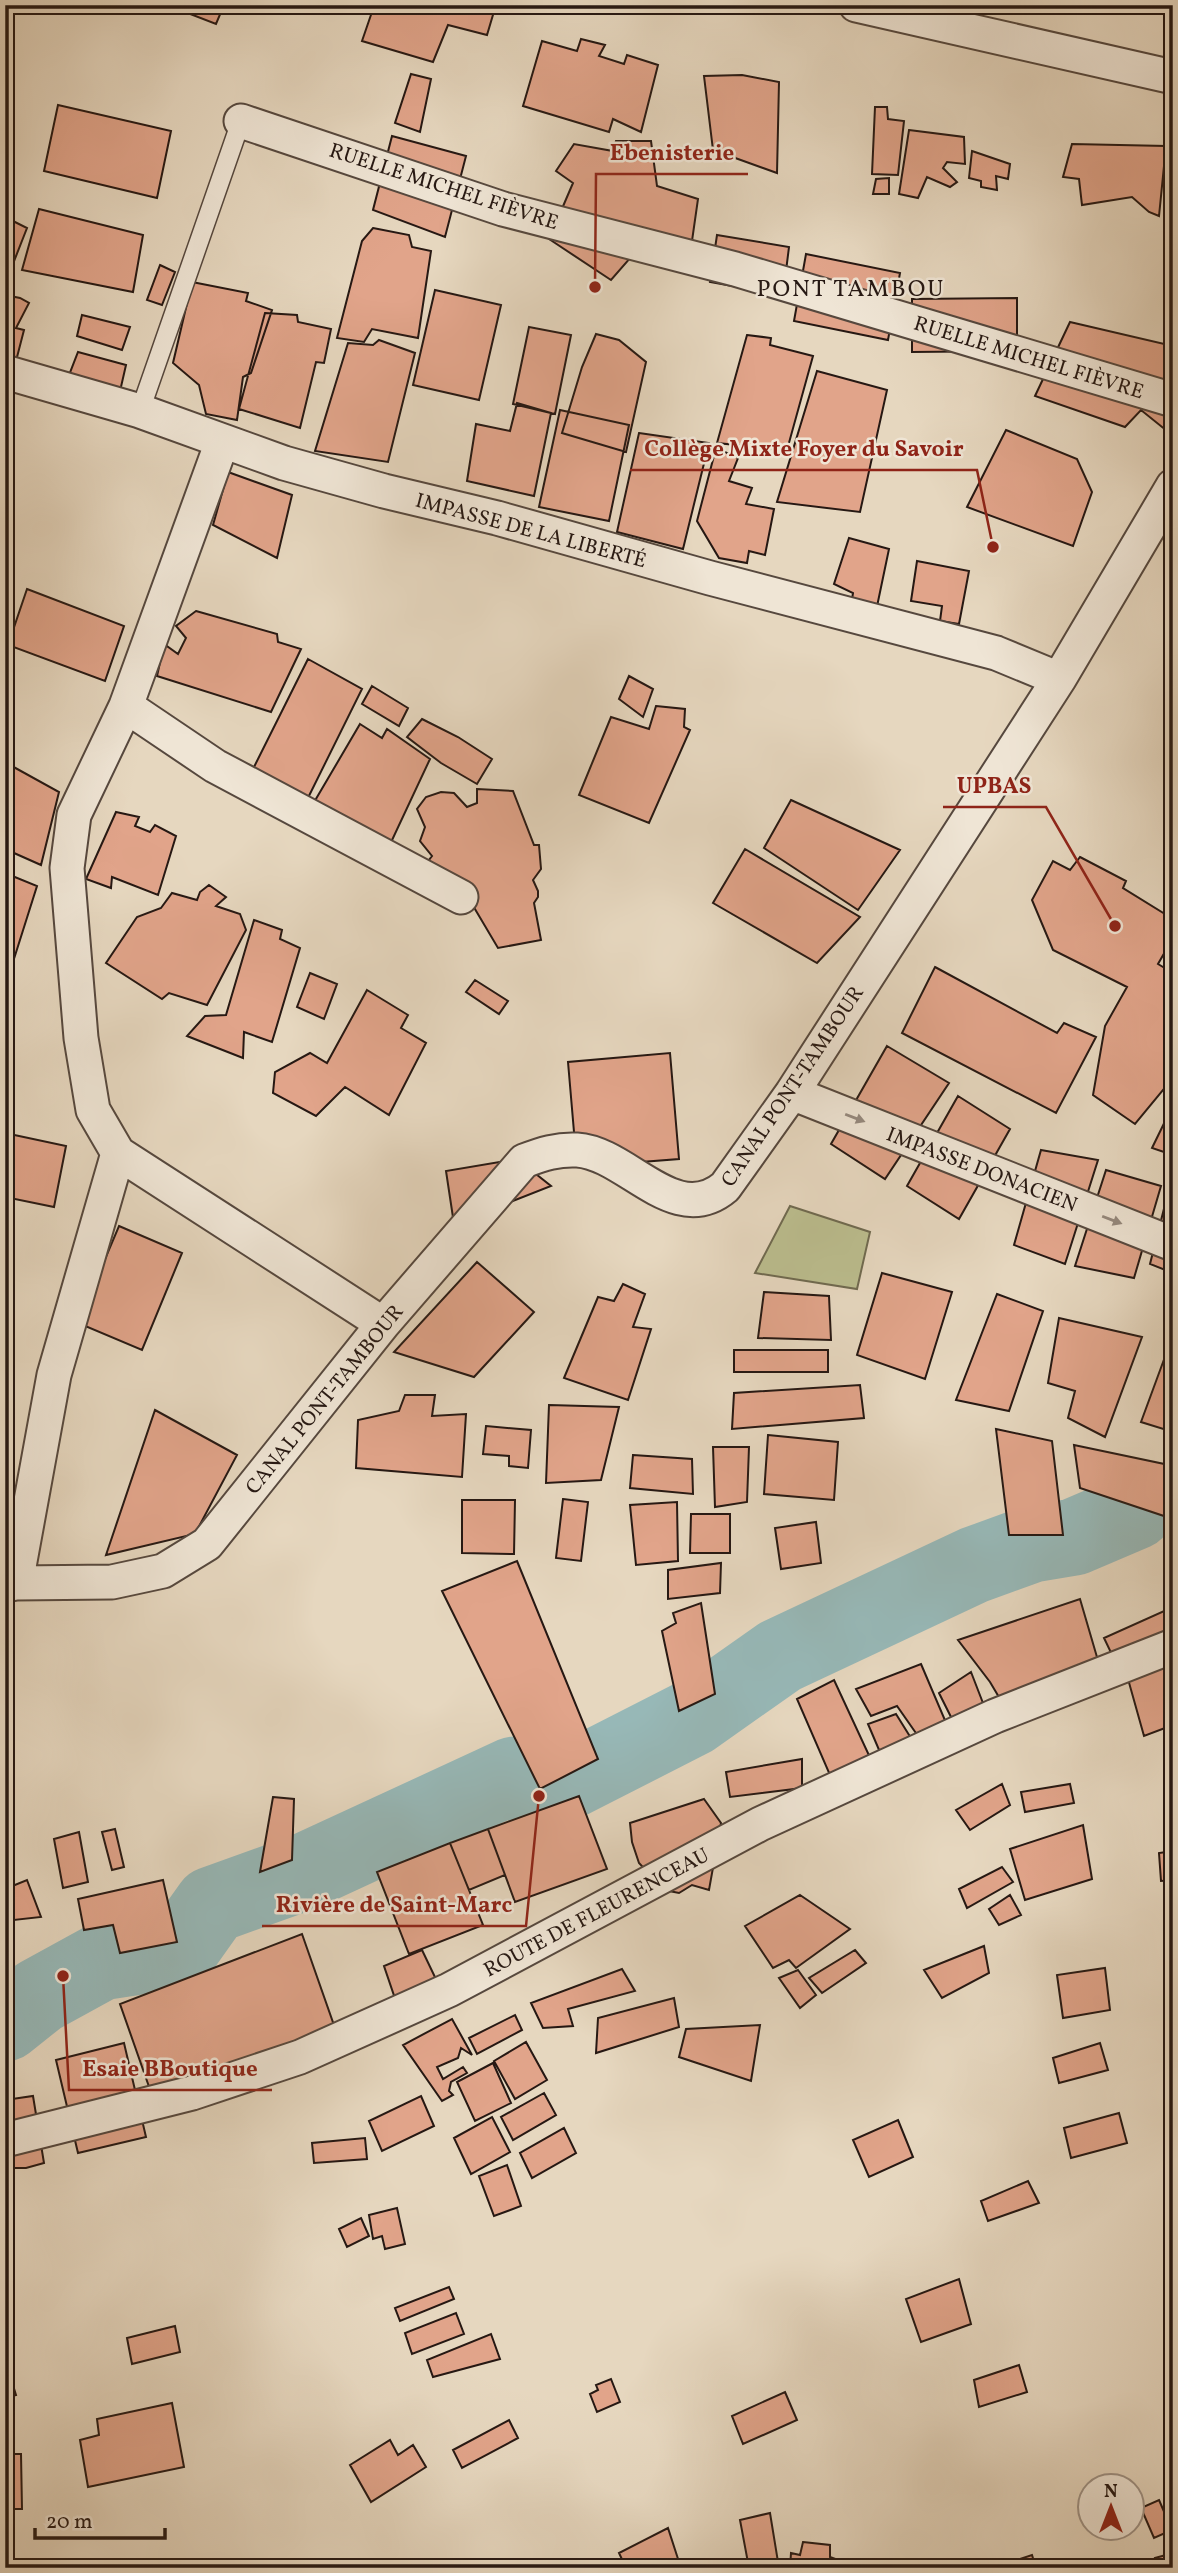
<svg xmlns="http://www.w3.org/2000/svg" width="1178" height="2573" viewBox="0 0 1178 2573" font-family="Vollkorn,serif">
<rect width="100%" height="100%" fill="#e6d7bf"/>
<filter id="stains"><feTurbulence type="fractalNoise" baseFrequency=".00286" numOctaves="4"/><feColorMatrix values="0 0 0 0 .2 0 0 0 0 .09 0 0 0 0 .02 0 0 0 .5 -.17"/></filter>
<radialGradient id="worn" r=".72"><stop offset=".6" stop-color="#630" stop-opacity="0"/><stop offset="1" stop-color="#630" stop-opacity=".3"/></radialGradient>
<path fill="#bbbd8e" stroke="#706a50" stroke-width="2" d="M790,1206L870,1232L857,1289L755,1273Z"/>
<g fill="none" stroke-linecap="round" stroke-linejoin="round">
<path stroke="#97b8b7" stroke-width="77" d="M5,2023L39,1996L101,1962L180,1950L212,1905L304,1872L514,1775L539,1796L692,1718L780,1656L974,1565L1032,1544L1074,1537L1135,1511"/>
</g>
<path fill="#e1a48a" stroke="#261813" stroke-width="2" d="M167,5H224L216,24Z
M360,5H488L495,8L487,35L448,25L433,62L362,41L373,9Z
M581,39L605,45L599,56L624,64L627,55L658,65L641,132L613,119L609,132L523,106L542,41L577,51Z
M411,74L431,79L420,132L395,123Z
M742,75L779,82L777,173L713,150L704,76Z
M58,105L171,131L157,198L44,171Z
M875,107H887L888,119L904,121L898,175L872,174Z
M909,130L964,137L965,164L947,162L943,168L957,182L950,187L927,177L918,198L899,194Z
M392,136L466,156L445,237L373,210Z
M616,141H651L657,186L698,199L691,248L638,249L611,280L549,239L573,183L556,171L574,144L613,151Z
M1072,144L1166,146L1159,216L1149,212L1132,197L1082,205L1079,179L1063,177Z
M972,151L1010,164L1008,179L996,176L997,190L981,187V181L969,178Z
M889,178V194H873L876,179Z
M39,209L143,235L133,292L22,270Z
M5,217L27,228L9,274L5,272Z
M373,228L409,235L412,247L431,251L418,338L372,329L364,342L337,338L362,241Z
M717,235L789,247L783,295L710,282Z
M806,254L900,273L888,340L794,321Z
M160,265L175,272L162,305L147,300Z
M192,282L248,293L246,301L272,310L251,373L243,377L237,420L206,414L199,385L173,363Z
M435,290L501,305L479,400L413,385Z
M5,295L20,298L29,303L16,328L24,330L16,361L13,362L12,354L5,353Z
M1017,298V351L912,352V299Z
M265,313L297,315L298,322L331,329L324,363L316,362L300,428L239,409Z
M82,315L130,327L122,350L77,336Z
M1070,322L1173,346L1172,435L1141,410L1125,427L1035,396Z
M529,327L571,335L555,414L513,404Z
M596,334L619,340L646,362L626,452L562,433L582,367Z
M747,335L771,338L770,345L813,356L787,450L717,443Z
M379,340L415,353L388,462L315,451L348,343L373,345Z
M78,352L126,365L118,400L66,383Z
M817,371L887,390L860,512L777,502Z
M517,403L551,413L534,496L467,481L476,424L510,431Z
M560,410L629,425L609,521L539,507Z
M1006,430L1077,459L1092,492L1073,546L967,507Z
M639,433L709,443L683,549L617,532Z
M716,448L738,458L729,481L752,488L746,504L774,509L765,555L749,551L747,563L719,558L697,521Z
M228,472L292,495L277,558L213,525Z
M849,538L889,549L875,616L851,605L853,593L834,584Z
M917,561L969,571L959,624L940,621L942,606L911,601Z
M27,589L124,626L105,681L8,645Z
M196,611L277,634L278,642L301,649L271,712L157,676L164,644L178,654L186,638L176,626Z
M308,659L362,689L297,820L243,789Z
M629,676L653,689L643,717L619,699Z
M372,686L408,708L399,726L362,704Z
M656,706L685,709L684,727L690,730L649,823L579,795L611,717L649,729Z
M422,719L458,737L492,759L477,784L441,763L407,737Z
M360,724L382,738L387,729L430,759L386,853L313,804Z
M10,765L59,792L41,865L5,849V773Z
M477,789L513,791L534,845H539L541,869L533,880L538,891V897L534,903L541,940L498,948L469,899L422,869L432,856L420,841L425,827L417,809L426,797L441,792L454,793L467,807L477,803Z
M791,800L900,850L858,910L764,848Z
M116,812L139,817L135,826L150,832L155,825L176,836L158,895L112,877L111,888L86,879Z
M745,849L860,917L817,963L713,903Z
M1080,857L1126,881L1123,888L1173,919V938L1158,964L1173,973V1078L1135,1124L1093,1095L1105,1026L1127,987L1053,950L1032,900L1053,861L1070,870Z
M5,873L37,886L13,962L5,959Z
M209,885L226,897L216,906L240,914L246,930L207,1005L169,993L162,999L106,963L137,917L161,908L172,893L197,900L200,892Z
M254,920L282,930L280,939L300,948L272,1042L244,1032L243,1058L187,1036L205,1016L226,1015Z
M935,967L1057,1033L1064,1023L1096,1037L1056,1113L902,1033Z
M310,973L337,984L324,1019L297,1007Z
M475,980L508,1001L499,1014L466,992Z
M367,990L408,1015L401,1028L426,1043L389,1115L345,1087L316,1116L273,1093L275,1072L310,1053L327,1063Z
M887,1046L949,1083L885,1179L831,1144Z
M670,1053L679,1159L577,1167L568,1062Z
M958,1096L1010,1129L959,1219L907,1186Z
M1173,1105V1155L1152,1148Z
M5,1133L66,1146L54,1207L5,1197Z
M1041,1150L1098,1160L1065,1264L1014,1245Z
M517,1159L551,1186L454,1224L446,1171Z
M1106,1170L1161,1186L1134,1278L1075,1266Z
M1172,1177H1173V1273L1150,1264Z
M119,1226L182,1253L142,1350L78,1323Z
M477,1262L534,1312L474,1377L394,1352Z
M882,1273L952,1292L925,1379L857,1355Z
M623,1284L645,1294L633,1327L651,1329L628,1400L564,1378L598,1297L614,1301Z
M764,1292L829,1296L831,1340L758,1338Z
M997,1294L1043,1311L1009,1411L956,1400Z
M1059,1318L1142,1337L1105,1437L1068,1418L1075,1391L1048,1383Z
M1173,1335V1432L1141,1422Z
M734,1350H828V1372H734Z
M860,1385L864,1418L732,1429L734,1393Z
M405,1395H435L432,1416L466,1414L462,1477L356,1468L358,1420L399,1411Z
M549,1405L619,1407L601,1480L546,1483Z
M155,1410L237,1455L195,1534L106,1555Z
M486,1426L531,1430L528,1468L509,1466V1456L483,1454Z
M996,1429L1052,1441L1063,1535H1009Z
M768,1435L838,1442L834,1500L764,1494Z
M1074,1445L1169,1465L1173,1469V1519L1080,1488Z
M713,1447H749L747,1502L715,1507Z
M633,1455L692,1459L693,1494L630,1488Z
M563,1499L588,1502L581,1561L556,1558Z
M462,1500H515L514,1554L462,1553Z
M677,1502L678,1561L636,1565L630,1505Z
M691,1514H730V1553H690Z
M816,1522L821,1563L781,1569L775,1528Z
M517,1561L598,1759L540,1789L442,1591Z
M721,1563L720,1593L668,1599V1570Z
M1080,1599L1104,1681L1009,1714L990,1682L958,1640Z
M701,1603L715,1694L679,1711L662,1631L676,1623L673,1613Z
M1173,1607V1637L1115,1661L1104,1638Z
M921,1664L950,1732L925,1746L897,1706L871,1716L856,1689Z
M1173,1664V1725L1144,1736L1128,1679Z
M971,1672L988,1716L959,1733L939,1693Z
M834,1680L880,1779L840,1798L797,1699Z
M896,1714L919,1751L885,1764L868,1724Z
M802,1759V1788L730,1797L726,1772Z
M1002,1784L1010,1805L970,1830L956,1810Z
M1070,1784L1074,1803L1025,1812L1021,1792Z
M579,1796L607,1869L515,1902L488,1829Z
M273,1797L294,1799L292,1860L260,1872Z
M704,1799L721,1823L709,1890L692,1885L679,1893L664,1890L639,1863L632,1842L630,1823Z
M1083,1825L1092,1879L1025,1900L1010,1849Z
M115,1829L124,1867L112,1870L102,1832Z
M488,1829L505,1875L469,1890L450,1843Z
M79,1832L88,1882L63,1888L54,1839Z
M450,1843L483,1925L409,1954L377,1872Z
M1173,1851V1880L1161,1881L1159,1853Z
M1002,1867L1013,1882L967,1908L959,1889Z
M27,1880L41,1917L5,1921V1889Z
M163,1880L177,1942L120,1953L113,1925L84,1930L78,1899Z
M800,1895L850,1929L796,1968L789,1960L773,1968L745,1926Z
M1010,1895L1021,1915L999,1925L989,1909Z
M302,1934L342,2048L160,2118L120,2004Z
M984,1946L989,1973L942,1998L924,1970Z
M422,1950L445,1998L402,2019L384,1966Z
M855,1950L866,1963L822,1993L809,1978Z
M1105,1968L1110,2010L1063,2018L1057,1975Z
M622,1969L635,1991L568,2009L573,2026L543,2028L531,2003Z
M798,1970L816,1995L800,2008L779,1978Z
M674,1998L679,2027L596,2053L598,2018Z
M515,2015L522,2030L477,2054L469,2038Z
M452,2019L472,2055L461,2048L458,2058L437,2067L443,2079L463,2067L467,2073L451,2082L449,2091L453,2095L442,2101L403,2045Z
M760,2025L751,2081L679,2057L686,2029Z
M526,2042L547,2080L515,2099L494,2061Z
M124,2043L146,2137L78,2153L56,2060Z
M1100,2043L1108,2070L1059,2083L1053,2058Z
M493,2063L511,2103L475,2121L457,2082Z
M544,2093L556,2115L513,2140L501,2117Z
M33,2096L44,2163L26,2168H5V2100Z
M421,2096L434,2126L382,2151L369,2121Z
M1119,2113L1127,2143L1071,2158L1064,2128Z
M492,2117L510,2152L471,2174L454,2138Z
M898,2120L913,2157L869,2177L853,2140Z
M564,2128L576,2153L532,2178L520,2153Z
M365,2138L367,2159L314,2163L312,2143Z
M507,2165L521,2206L494,2216L479,2176Z
M1028,2181L1039,2203L988,2221L981,2201Z
M397,2208L405,2244L385,2249L382,2236L373,2239L369,2215Z
M361,2218L369,2236L347,2247L339,2229Z
M959,2279L971,2324L921,2342L906,2299Z
M449,2287L454,2299L400,2321L395,2308Z
M456,2313L464,2334L412,2354L405,2333Z
M175,2326L180,2352L132,2364L127,2338Z
M491,2334L500,2359L433,2377L427,2360Z
M1019,2365L1027,2392L979,2407L974,2380Z
M9,2372L16,2395L5,2398V2374Z
M611,2379L620,2402L597,2412L590,2394L598,2390L596,2385Z
M785,2392L797,2420L743,2444L732,2416Z
M172,2403L184,2467L88,2487L80,2440L99,2435L97,2419Z
M509,2420L518,2438L462,2468L453,2450Z
M390,2440L398,2455L413,2445L426,2467L371,2502L350,2465Z
M5,2454H21L22,2509H5Z
M1159,2500L1172,2530L1154,2538L1141,2508Z
M770,2513L779,2568H749L740,2520Z
M668,2528L680,2565L670,2568H626L619,2553Z
M803,2542L830,2545V2557L838,2560V2568H790L791,2553L800,2555Z
M1173,2553V2568H1158L1155,2558Z
M1032,2555L1036,2568H992Z"/>
<g fill="none" stroke-linecap="round" stroke-linejoin="round">
<defs>
<path id="lane" d="M140,411L241,121"/>
<path id="street" d="M856,5L1173,77
M241,121L503,209L735,269L1173,400
M5,372L140,411L284,463L384,491L497,518L710,578L996,653L1059,679
M126,706L215,766L461,897
M792,1093L1173,1244
M118,1153L383,1324
M16,1583L54,1375L118,1153L93,1110L81,1038L67,868L74,815L126,706L222,442
M5,1585L16,1583L112,1582L163,1571L207,1544L383,1324L524,1161C542,1154 558,1149 577,1150C627,1153 675,1229 725,1187L792,1093L1059,679L1173,486
M5,2140L192,2093L300,2057L449,1990L760,1824L995,1716L1173,1646"/>
</defs>
<use href="#lane" stroke="#56483e" stroke-width="21"/>
<use href="#street" stroke="#56483e" stroke-width="37"/>
<use href="#lane" stroke="#efe5d5" stroke-width="18"/>
<use href="#street" stroke="#efe5d5" stroke-width="33"/>
</g>
<defs><path id="oneway-solid" d="M-6-.8H1V-3.2L6.5 0L1 3.2V.8H-6Z" transform="scale(1.75)"/></defs>
<g fill="#95897e">
<use href="#oneway-solid" transform="translate(855 1118) rotate(21)"/>
<use href="#oneway-solid" transform="translate(1112 1220) rotate(21)"/>
</g>
<g text-anchor="middle" stroke-width="5" stroke-linejoin="round" paint-order="stroke">
<g font-size="21" fill="#261813" stroke="#efe5d5">
<text transform="translate(444 186) rotate(18)" y="7">RUELLE MICHEL FIÈVRE</text>
<text transform="translate(1029 357) rotate(17)" y="7">RUELLE MICHEL FIÈVRE</text>
<text transform="translate(531 530) rotate(15)" y="7">IMPASSE DE LA LIBERTÉ</text>
<text transform="translate(792 1086) rotate(-56)" y="7">CANAL PONT-TAMBOUR</text>
<text transform="translate(982 1169) rotate(21)" y="7">IMPASSE DONACIEN</text>
<text transform="translate(324 1399) rotate(-51)" y="7">CANAL PONT-TAMBOUR</text>
<text transform="translate(596 1912) rotate(-28)" y="7">ROUTE DE FLEURENCEAU</text>
</g>
<g font-size="24" letter-spacing="2" fill="#261813" stroke="#efe5d5">
<text x="851" y="296">PONT TAMBOU</text>
</g>
</g>
<path fill="none" stroke="#8f2418" stroke-width="2.5" d="M595 287L596 174H748M993 547L977 470H630M1115 926L1046 807H943M539 1796L526 1926H262M63 1976L69 2090H272"/>
<g fill="#8f2418" stroke="#efe5d5" stroke-width="2.5">
<circle cx="595" cy="287" r="7"/>
<circle cx="993" cy="547" r="7"/>
<circle cx="1115" cy="926" r="7"/>
<circle cx="539" cy="1796" r="7"/>
<circle cx="63" cy="1976" r="7"/>
</g>
<g font-size="23" text-anchor="middle" font-weight="bold" fill="#8f2418" stroke="#efe5d5" stroke-width="5" stroke-linejoin="round" paint-order="stroke">
<text x="672" y="160">Ebenisterie</text>
<text x="804" y="456">Collège Mixte Foyer du Savoir</text>
<text x="994" y="793">UPBAS</text>
<text x="394" y="1912">Rivière de Saint-Marc</text>
<text x="170" y="2076">Esaie BBoutique</text>
</g>
<rect width="1178" height="2573" fill="none" stroke="#e6d7bf" stroke-width="28"/>
<rect x="7" y="7" width="1164" height="2559" fill="none" stroke="#261813" stroke-width="3.5"/>
<rect x="14" y="14" width="1150" height="2545" fill="none" stroke="#261813" stroke-width="2"/>
<g transform="translate(1111 2507)"><circle r="33" fill="#efe5d5" stroke="#9f9387" stroke-width="2"/>
<path d="M0-5L12 26L0 18L-12 26Z" fill="#8f2418"/>
<text y="-10" font-size="19" font-weight="bold" text-anchor="middle" fill="#261813">N</text>
</g>
<path d="M35 2528v10h130v-10" fill="none" stroke="#261813" stroke-width="3.5"/>
<text x="46" y="2528" font-size="21" fill="#261813" stroke="#efe5d5" stroke-width="5" paint-order="stroke">20 m</text>
<rect width="100%" height="100%" filter="url(#stains)"/>
<rect width="100%" height="100%" fill="url(#worn)"/>
</svg>
